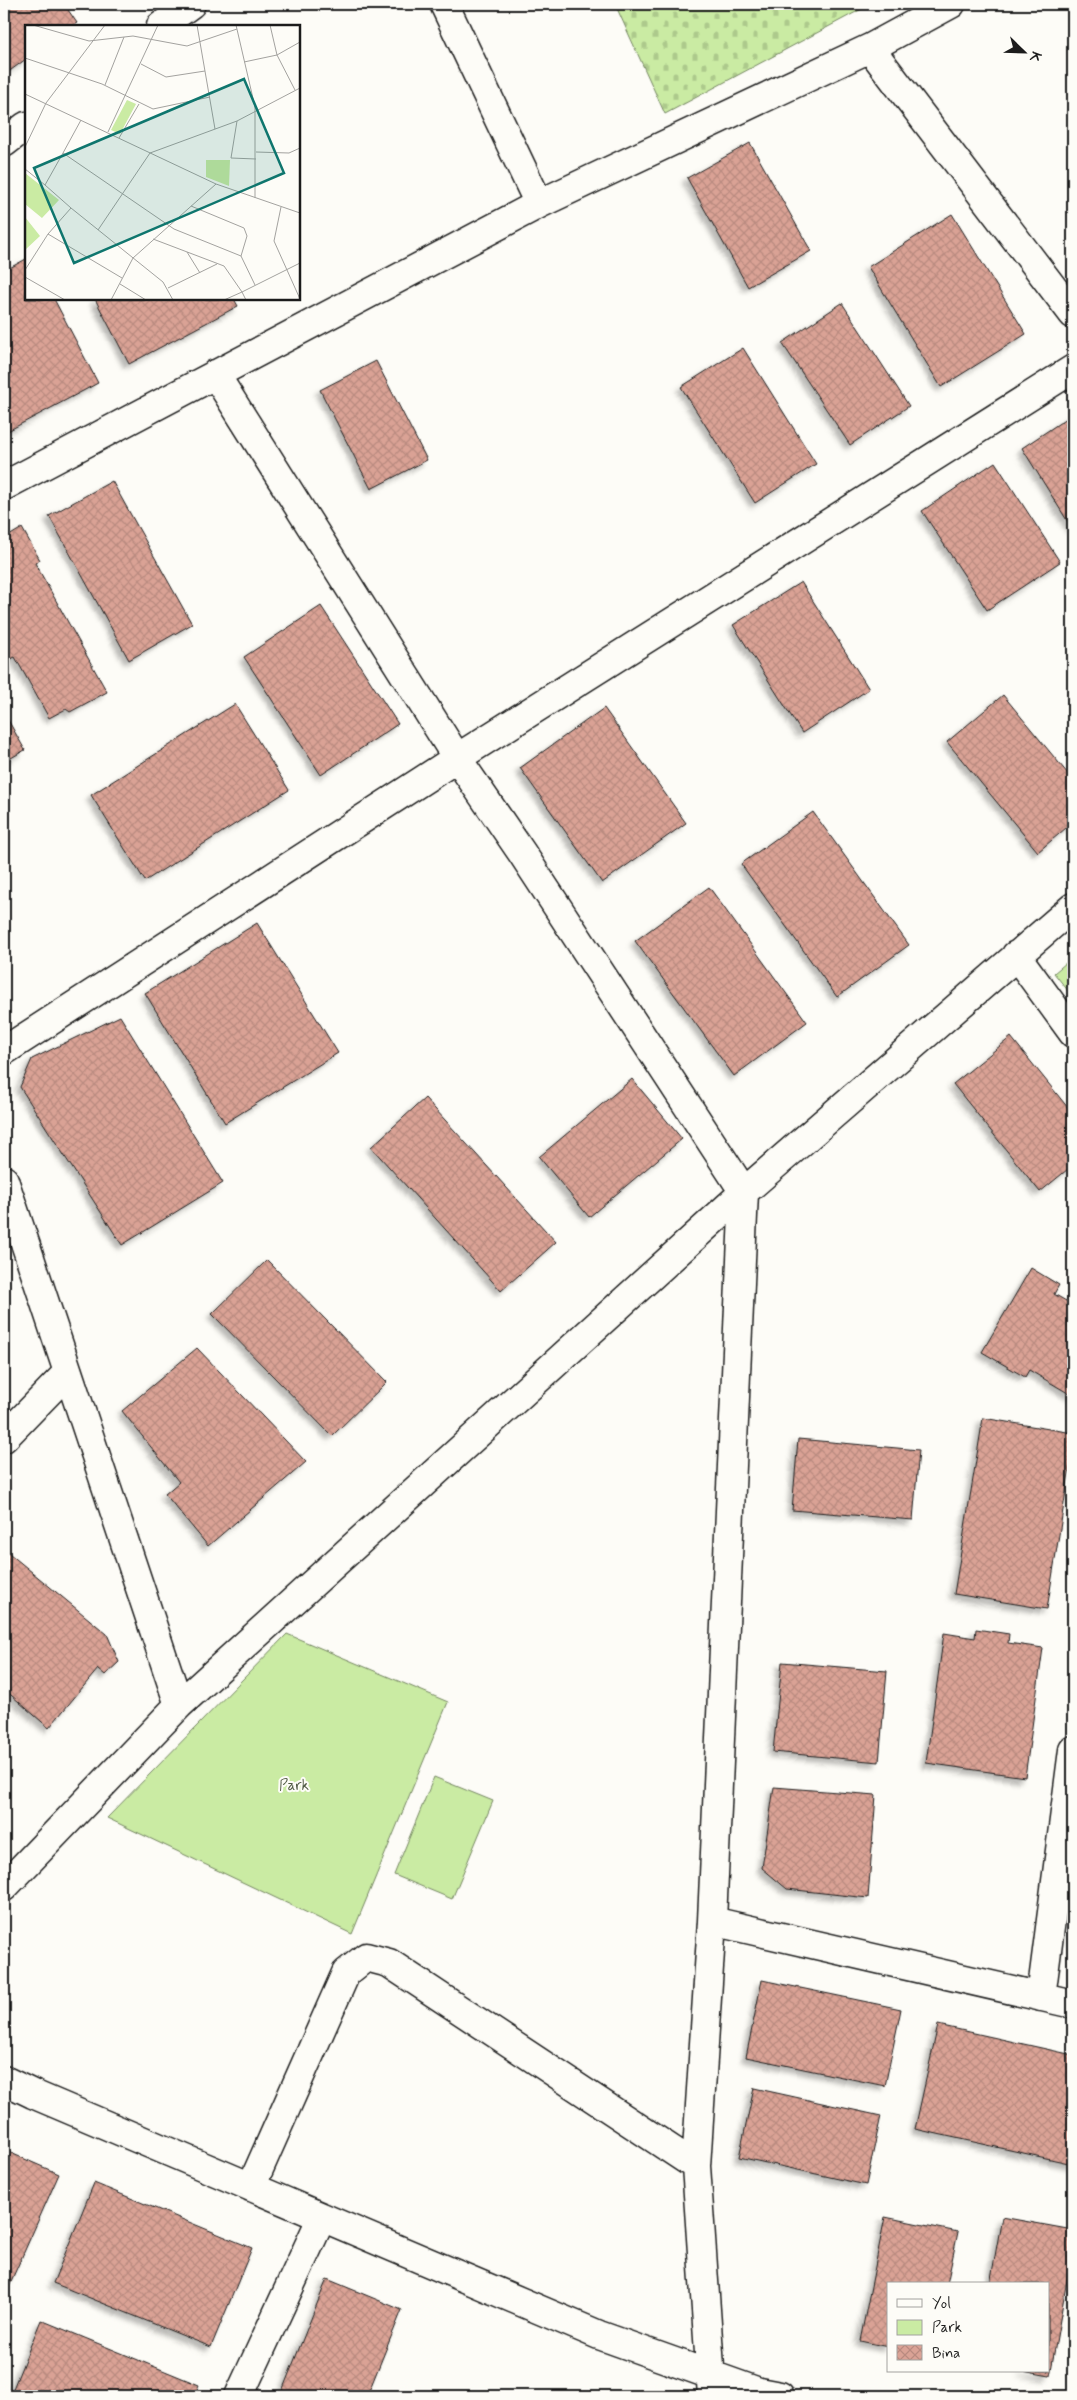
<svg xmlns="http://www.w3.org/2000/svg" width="1077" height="2400" viewBox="0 0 1077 2400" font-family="Mynerve,sans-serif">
<defs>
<pattern id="cemetery-stones" width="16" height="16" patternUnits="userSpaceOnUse" patternTransform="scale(1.25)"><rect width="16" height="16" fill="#caeba3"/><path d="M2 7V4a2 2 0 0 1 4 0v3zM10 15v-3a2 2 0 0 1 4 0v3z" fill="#adc98c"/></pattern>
<pattern id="building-cross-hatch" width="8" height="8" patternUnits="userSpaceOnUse" patternTransform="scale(1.25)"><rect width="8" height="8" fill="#daa295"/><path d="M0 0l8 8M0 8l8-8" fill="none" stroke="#ba8b80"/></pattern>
<filter id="shadow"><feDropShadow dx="-4.5" dy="4.5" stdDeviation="2.5" flood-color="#0004"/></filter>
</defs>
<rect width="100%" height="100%" fill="#fdfcf7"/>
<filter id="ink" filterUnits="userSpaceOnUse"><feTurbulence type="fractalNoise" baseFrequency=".02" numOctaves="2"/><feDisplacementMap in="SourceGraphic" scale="10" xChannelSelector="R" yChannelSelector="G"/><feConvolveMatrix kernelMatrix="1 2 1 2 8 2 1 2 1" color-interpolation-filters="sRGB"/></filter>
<g filter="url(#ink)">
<path fill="url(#cemetery-stones)" stroke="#738460" d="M615,4H871L665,114Z"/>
<path fill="#caeba3" stroke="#738460" d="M1073,957V997L1054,973Z
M287,1634L448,1702L352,1934L107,1818Z
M434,1777L493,1801L452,1899L394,1875Z"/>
<path fill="url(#building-cross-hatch)" stroke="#1c1c1c" filter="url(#shadow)" d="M4,4H64L77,23L72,26H26V59L7,73L4,68Z
M750,143L811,251L748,287L687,178Z
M952,214L1026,334L941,387L868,267Z
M26,259V299H54L98,383L4,433V271Z
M95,299H234L238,306L129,364Z
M842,303L909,406L850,445L782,343Z
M743,348L816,464L755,503L681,387Z
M376,361L427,460L371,489L320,390Z
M1073,414V530L1022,448Z
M995,462L1060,562L987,610L922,511Z
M112,481L192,624L129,660L49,516Z
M22,528L40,560L35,563L107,692L70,712L66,709L49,718L15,657L7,661L4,655V539Z
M801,582L869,689L802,733L733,625Z
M321,606L398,724L321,775L244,657Z
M1003,695L1073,780V822L1038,852L947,742Z
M235,704L289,790L145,881L91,795Z
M604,708L686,823L602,883L520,768Z
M4,713L25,750L4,762Z
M813,812L909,945L837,997L741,864Z
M709,887L807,1022L734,1076L635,941Z
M257,923L338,1053L225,1123L145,993Z
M120,1016L223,1183L122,1245L20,1087L32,1059Z
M1011,1037L1073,1114V1165L1040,1192L953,1084Z
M632,1079L682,1139L589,1217L539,1157Z
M425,1098L556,1242L501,1291L371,1147Z
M267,1260L387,1382L332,1436L212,1314Z
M1031,1268L1059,1285L1054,1294L1073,1305V1396L1029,1370L1025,1377L982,1352Z
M197,1348L306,1462L208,1546L165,1494L179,1482L122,1411Z
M983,1418L1073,1433V1448L1047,1609L954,1594Z
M798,1439L919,1450L913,1520L792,1510Z
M4,1549L107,1634L119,1662L105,1675L98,1669L49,1728L4,1689Z
M976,1629L1009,1634L1008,1643L1043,1648L1025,1777L926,1763L944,1633L975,1638Z
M782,1662L887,1671L879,1762L773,1752Z
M774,1787L876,1795L868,1898L787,1889L762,1868Z
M762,1980L901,2009L885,2086L746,2057Z
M938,2025L1073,2055V2164L915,2129Z
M754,2088L881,2116L866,2185L739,2157Z
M4,2150L59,2174L4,2297Z
M94,2183L252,2248L211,2347L53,2283Z
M885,2217L958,2232L947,2284H888V2347L860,2341Z
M1002,2217L1073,2230V2246L1050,2376L1022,2371H1048V2284H990Z
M327,2279L402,2310L367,2396H280Z
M41,2320L199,2385L194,2396H10Z"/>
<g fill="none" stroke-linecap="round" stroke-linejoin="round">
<defs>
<path id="minor" d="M444,4L539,204L870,48
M951,4L870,48L1073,314
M161,26L191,4
M4,143L26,126
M215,374L457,758L522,853L744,1192L712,1921L696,2166L712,2396
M4,486L539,204
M1016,955L1073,1033
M4,1051L457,758L1073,369
M4,1180L179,1705
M4,1438L68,1372
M4,1887L179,1705L744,1192L1073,907
M712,1921L1073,2004
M1041,1997L1073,1750
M4,2080L33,2094L599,2335L759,2392L780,2396
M251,2187L346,1973L366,1957L389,1963L696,2166
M239,2396L322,2217"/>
</defs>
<use href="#minor" stroke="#1c1c1c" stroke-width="31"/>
<use href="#minor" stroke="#fdfcf7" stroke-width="28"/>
</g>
</g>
<g text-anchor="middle" stroke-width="4" stroke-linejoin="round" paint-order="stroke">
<g font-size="15" fill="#505a44" stroke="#fdfcf7">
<text x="294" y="1790">Park</text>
</g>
</g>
<g transform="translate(25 25)">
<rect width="275" height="275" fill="#fdfcf7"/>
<path d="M0,148L34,175L17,193L0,179ZM0,192L15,211L0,225Z" fill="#caeba3"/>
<path d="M102,75L111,79L95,109L86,105ZM181,135H205L204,161L181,152Z" fill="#caeba3"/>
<path fill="none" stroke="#a3a29f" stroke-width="1" d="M8,0L64,16L108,11L162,21L212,4M172,0L190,104M211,0L230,82V173M245,0L252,30L270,65M0,33L77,59L128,84L185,72M219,37L252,30L275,17M116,39L141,52L180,46M80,60L99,12M0,69L191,159L275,188M56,95L38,128L149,204L216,231L230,260M212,96L206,133L231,134M83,107L133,0M94,113L114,79M0,122L21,78L80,0M231,127L264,128L275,123M0,144L20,160L38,128M20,160L46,183L23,209M166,181L219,203L222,211L216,231M256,182L249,216L275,274M46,183L138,257L148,275M73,205L125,128L212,96L275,63M128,214L199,241L217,267L275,238M162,227L175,248M0,245L23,209L97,253M0,252L40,275M95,259L121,275M143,263L192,239M86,275L108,233L191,159M199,275L217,267L221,275"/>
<path fill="#0f766e" fill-opacity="0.15" stroke="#0f766e" stroke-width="2.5" d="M219,54L259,148L49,238L9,143Z"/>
<rect width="275" height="275" fill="none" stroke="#1c1c1c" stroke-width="2.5"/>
</g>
<rect width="1077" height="2400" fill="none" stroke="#fdfcf7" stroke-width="20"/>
<rect x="10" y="10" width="1057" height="2380" fill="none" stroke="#1c1c1c" stroke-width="2" filter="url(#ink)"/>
<rect x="887" y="2282" width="162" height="90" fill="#fdfcf7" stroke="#a3a29f"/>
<rect x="897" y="2299" width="25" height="8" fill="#fdfcf7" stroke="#a3a29f"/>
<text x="932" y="2308" font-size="15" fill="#1c1c1c">Yol</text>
<rect x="897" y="2320" width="25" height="15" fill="#caeba3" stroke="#a3a29f"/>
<text x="932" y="2332" font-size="15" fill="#1c1c1c">Park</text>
<rect x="897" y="2345" width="25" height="15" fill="url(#building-cross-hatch)" stroke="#a3a29f"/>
<text x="932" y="2358" font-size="15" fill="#1c1c1c">Bina</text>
<g transform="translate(1024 52) rotate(113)" stroke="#fdfcf7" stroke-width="4" paint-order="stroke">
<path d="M0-4L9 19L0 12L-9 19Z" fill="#1c1c1c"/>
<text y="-8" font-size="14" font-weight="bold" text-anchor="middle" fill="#1c1c1c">K</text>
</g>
</svg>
